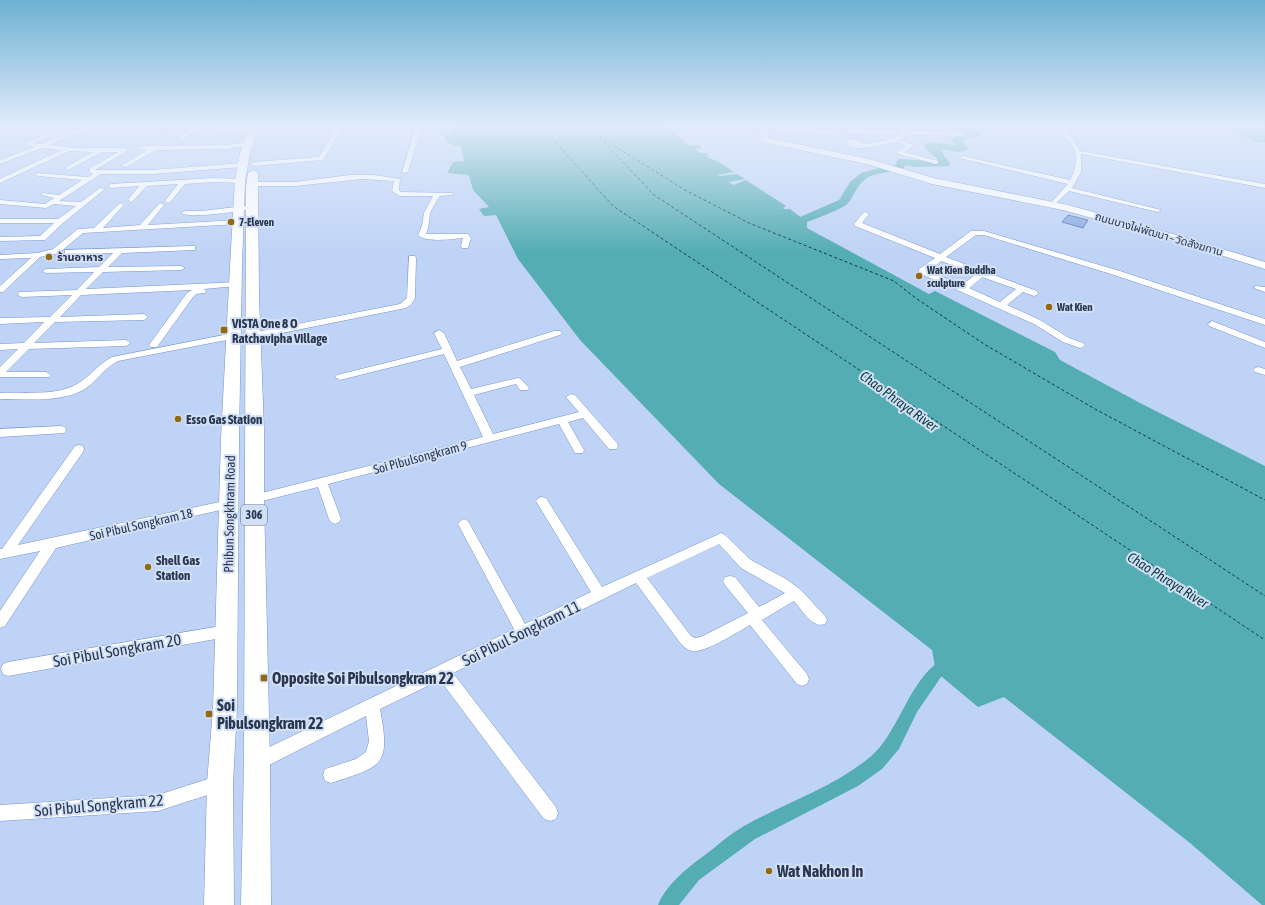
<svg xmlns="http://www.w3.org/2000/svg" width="1265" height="905" viewBox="0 0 1265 905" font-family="'Asap Condensed','Noto Sans Thai',sans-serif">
<rect width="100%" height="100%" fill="#bfd3f6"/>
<path fill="#54adb3" d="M451,126H666L690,146L699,145L702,148L696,149L700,153H708L707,157L719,162L734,172L717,175L720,176L737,174L745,179L729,182L733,185L746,180L786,206L783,208L784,209H790L807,222V228L929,294L935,291L1055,352L1060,360L1142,404L1265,466V905H1262L1190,843L1004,697L978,707L936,672L932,650L719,484L580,340L518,259L496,215L484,216L479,209L489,207L473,190L469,175L447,173L453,162L464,161L461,146C453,145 445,144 444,135L451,134Z
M1236,126L1257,129L1265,127V142H1255L1237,132L1241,129Z"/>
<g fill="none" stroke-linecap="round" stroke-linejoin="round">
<path fill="#54adb3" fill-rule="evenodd" d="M948,657L953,659L955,664L953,669L941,677L917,712L899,749L882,769L858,786L755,839L699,880L679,905H658C666,885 688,867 705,855C718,845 730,834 744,826C785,803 832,788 869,758C900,734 910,672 948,657Z"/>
<path fill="#54adb3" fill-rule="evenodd" d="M962,126H971L980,134L978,136L962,141L969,148C962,155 949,150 940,149L950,164L949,166L916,167L905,165L903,170C891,173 877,172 867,178C855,186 853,200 846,205C836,212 787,231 777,229L775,226L777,223L800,217L839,200L850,182L861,173L879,168L895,165L898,159L938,161C934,153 926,152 924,145L929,142L956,145L951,140L953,138L968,133Z"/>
<path stroke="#0d393c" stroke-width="1" stroke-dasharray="3 2.5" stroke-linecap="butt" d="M541,126L613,206L1265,640
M585,126L594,133
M589,126L654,195L1265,596
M600,137L685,190L749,223L894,281L917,299L984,344L1095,409L1265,500"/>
</g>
<path fill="#8aaae2" stroke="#5c7aaf" d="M1068,215L1088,220L1083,228L1062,222Z"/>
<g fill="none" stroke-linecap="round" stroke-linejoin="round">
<defs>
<path id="street" d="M88,126H95L49,145L76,148H126L129,150L95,170H152L243,163L246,165L243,167L152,174H101L59,201L81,202L100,188L105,189L63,223L45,240L0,241V237L40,236L54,223H0V219H58L76,206L54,204L46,208L0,204V200L45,204L54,198L42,195V193L59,195L82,180L38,176L35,174L36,173L88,177L93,174L89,172L90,168L118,152H102L68,170L66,169V167L93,152L69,151L0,183V179L61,150L42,148L0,164V160L34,147L23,144L56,130L61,131L33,143L41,144Z
M159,126L253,127L256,129L253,131L197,129L180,141L178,140V138L191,129L162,128Z
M416,126H422L408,172L403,173L402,172Z
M773,126L834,131L837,133L834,135L771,129V127Z
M901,126H907L910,131L963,132L966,134L963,136L909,135L899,140L914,145L905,152L938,161V163L936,164L898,154V152L906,146C903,144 898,142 894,142C881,144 855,154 845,143L851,139L860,141L865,144L889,140V138H894L901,134L850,133L848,132V130L904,131Z
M1063,126H1069V134L1080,151L1265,184V188L1081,154V172L1072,188L1161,210L1158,212L1069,191L1052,207L1049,205L1068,184L959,158L962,156L1070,180C1074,173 1078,161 1075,152C1072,141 1063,140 1063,126Z
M337,130L340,132L323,160L254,166L251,164L254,162L319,157L334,132Z
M248,142L250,143V145L227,149L156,150L126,167L121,166L147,150L140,149L139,148L142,146L227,145Z
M350,175H374L400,179L399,190L401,192L453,193V195L440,196C436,202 432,208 430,214C429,221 429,227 426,234H468L471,238L468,248H462L461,246L463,238C452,239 426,243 418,235L422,226L424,213L433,196H400L392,191L394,181L362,179L295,186H251L248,184L251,182H295Z
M214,178L240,179L243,181L240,183L214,182L185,184L170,202L168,203L165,201L178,184L147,186L133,201L131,202L128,200L139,186L111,188L108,186L111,184Z
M121,203L124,205L123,206L103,228L140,225L159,204L161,203L164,205L148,225L238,220L242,222L238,224L83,233L59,253L40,257L3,292H0V286L31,258L0,259V255L38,253L53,249L78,229L94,228L119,204Z
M253,205L256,207L255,208C244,211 189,219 181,213L185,211H202Z
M865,212L869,214L862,223L940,254L971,231H984L1120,271L1265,319V325L1114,275L984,235H976L946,257L1037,291L1038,293L1037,295L1034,296L1023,292L1007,305L1040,320L1069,338L1083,343L1085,345L1083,347L1080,348L1063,342L1034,324L919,273V269L935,258L855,226L854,224L863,213ZM941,261L976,274L962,285L928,271ZM982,277L1016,289L1000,302L969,288Z
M192,246H195V250L122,253L108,267L181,266L185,268L181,270L103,272L86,289L239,282L240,284L236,286L204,289L206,291L205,293L196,294L193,297L157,347H151L149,345L187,293L192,290L81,295L60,317L144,314L148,317L144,320L55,322L34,343L126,340L131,343L126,346L29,349L6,372H46L51,375L49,377H0V367L18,349L0,350V344L24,343L44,322L0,324V318L50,317L72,295L22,297L19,296L18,294L19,292L77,290L94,272L46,273L42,271L46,269L99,267L113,253L68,254H65V250Z
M409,256H415L416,258L415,298L411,305L406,308L252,339L247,336L252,333L400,304L407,298Z
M1255,286L1265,287V292L1254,288Z
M1212,321L1265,342V348L1209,326L1208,324Z
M439,330L444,333L457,361L554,331H560L562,333L560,335L460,367L471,389L518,378L521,379L529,388L528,390H520L516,384L474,395L493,434L579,412L566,397L571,394L575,395L617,443L618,446L617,449H609L583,418L568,422L584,450L583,453H575L559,424L328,484L341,519L339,522L335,524L331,522L329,519L318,487L254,503L250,502L248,499L250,496L254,495L483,437L444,354L340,380L335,377L337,375L442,349L434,333Z
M234,333L237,334L239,336L237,338L118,361C104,368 97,381 85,389C61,403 26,399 0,399V393C22,392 58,396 77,384C90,377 98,364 112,357Z
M1258,367L1265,369V375L1255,372L1253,370L1255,368Z
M61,426L65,427L66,430L65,433L0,437V429Z
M79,445L83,446L84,449L83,452L18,545L229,500L233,501L235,504L233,507L229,508L56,548L5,626L0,628V611L40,551L0,559V549H2L75,446Z
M542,497L546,498L602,587L717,535L721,533L725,535L751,560L786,579L801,590L825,616L827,620L825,624C813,629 802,610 794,601L762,620L807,674L809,679L807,684L802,686L797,684L750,625C737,632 706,653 692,651C688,650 684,647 681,644L636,583L453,673L556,807L558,813L556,819L550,821L544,819L440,680L380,709C391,767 382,766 331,783L325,781L323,775L325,769L356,759L366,752L369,741L366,716L263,768L257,770L251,768L249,762L251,756L514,629L458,524L460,521L464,519L468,521L525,624L591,592L536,501L538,498ZM719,544L741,568L785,593L759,607L735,577L730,576L725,577L723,581L725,585L748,613L701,637L695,638L691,636L647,578Z
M227,625L232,627L234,631L232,635L227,637L8,676L3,674L1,669L3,664L8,662Z
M220,775L226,777L228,783L226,789L158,811L0,821V805L158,795Z"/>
<path id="secondary" d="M761,126H769L768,138L869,159L934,178L1068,205L1180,236L1265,262V269L1172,240L1063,210L932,184L867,164L762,142L759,138Z"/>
<path id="primary" d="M249,126H259L250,153L245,181L242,266L239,438L237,709L233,783L234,905H204L207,783L213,709L221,438L230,266L235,181L240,153Z
M253,170L258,173L259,296L264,431V499L270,762L271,905H241L244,762L246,187L248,173Z"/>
</defs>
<use href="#street" stroke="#7594cb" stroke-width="1"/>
<use href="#secondary" stroke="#7594cb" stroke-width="1"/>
<use href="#primary" stroke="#7594cb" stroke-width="1"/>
<use href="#street" fill="#fff" fill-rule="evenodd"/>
<use href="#secondary" fill="#fff" fill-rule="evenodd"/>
<use href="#primary" fill="#fff" fill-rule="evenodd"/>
</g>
<linearGradient id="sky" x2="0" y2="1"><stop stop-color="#6db1d3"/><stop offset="0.5" stop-color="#e2ebfb"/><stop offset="1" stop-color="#e2ebfb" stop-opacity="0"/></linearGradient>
<rect width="1265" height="252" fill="url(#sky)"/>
<g fill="#926a12" stroke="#d2e0f7" stroke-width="1.5">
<circle cx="231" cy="222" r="4"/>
<circle cx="49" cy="257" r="4"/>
<circle cx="919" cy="276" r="4"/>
<circle cx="1049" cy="307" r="4"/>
<rect x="220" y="326" width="8" height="8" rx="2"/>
<circle cx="178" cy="419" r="4"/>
<circle cx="148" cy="567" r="4"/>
<rect x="260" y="674" width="8" height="8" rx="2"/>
<rect x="205" y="710" width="8" height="8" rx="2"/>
<circle cx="769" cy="871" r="4"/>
</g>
<g text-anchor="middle" stroke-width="4" stroke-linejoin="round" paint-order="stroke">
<g font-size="11" font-weight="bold" fill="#29364d" stroke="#d2e0f7" text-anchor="start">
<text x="239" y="226">7-Eleven</text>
<text x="57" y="261">ร้านอาหาร</text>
<text x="927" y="274">Wat Kien Buddha<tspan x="927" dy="13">sculpture</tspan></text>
<text x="1057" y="311">Wat Kien</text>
</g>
<g font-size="11" fill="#29364d" stroke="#d2e0f7">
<text transform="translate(1159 234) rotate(16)" y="4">ถนนบางไผ่พัฒนา – วัดสังฆทาน</text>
</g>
<rect fill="#d2e0f7" stroke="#5c6980" stroke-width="1" x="241" y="505" width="26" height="20" rx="3"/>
<g font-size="12" font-weight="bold" fill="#29364d">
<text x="254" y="519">306</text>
</g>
<g font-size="13" font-weight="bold" fill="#29364d" stroke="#d2e0f7" text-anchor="start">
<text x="232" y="328">VISTA One 8 O<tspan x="232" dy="15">Ratchavipha Village</tspan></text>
<text x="186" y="424">Esso Gas Station</text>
<text x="156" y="565">Shell Gas<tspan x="156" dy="15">Station</tspan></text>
</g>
<g font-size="13" fill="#29364d" stroke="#d2e0f7">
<text transform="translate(420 457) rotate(-15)" y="5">Soi Pibulsongkram 9</text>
<text transform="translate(229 514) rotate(-89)" y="5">Phibun Songkhram Road</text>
<text transform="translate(141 524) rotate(-13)" y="5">Soi Pibul Songkram 18</text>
</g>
<g font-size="14" font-style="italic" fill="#0d393c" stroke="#d2e0f7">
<text transform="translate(899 401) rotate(36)" y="5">Chao Phraya River</text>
<text transform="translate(1168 580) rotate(32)" y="5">Chao Phraya River</text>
</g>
<g font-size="16" fill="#29364d" stroke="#d2e0f7">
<text transform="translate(521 633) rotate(-26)" y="6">Soi Pibul Songkram 11</text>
<text transform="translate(117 650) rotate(-10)" y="6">Soi Pibul Songkram 20</text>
<text transform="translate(99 805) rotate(-5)" y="6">Soi Pibul Songkram 22</text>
</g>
<g font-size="16" font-weight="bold" fill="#29364d" stroke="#d2e0f7" text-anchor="start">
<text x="272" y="684">Opposite Soi Pibulsongkram 22</text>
<text x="217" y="711">Soi<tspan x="217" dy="18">Pibulsongkram 22</tspan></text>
<text x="777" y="877">Wat Nakhon In</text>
</g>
</g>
</svg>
